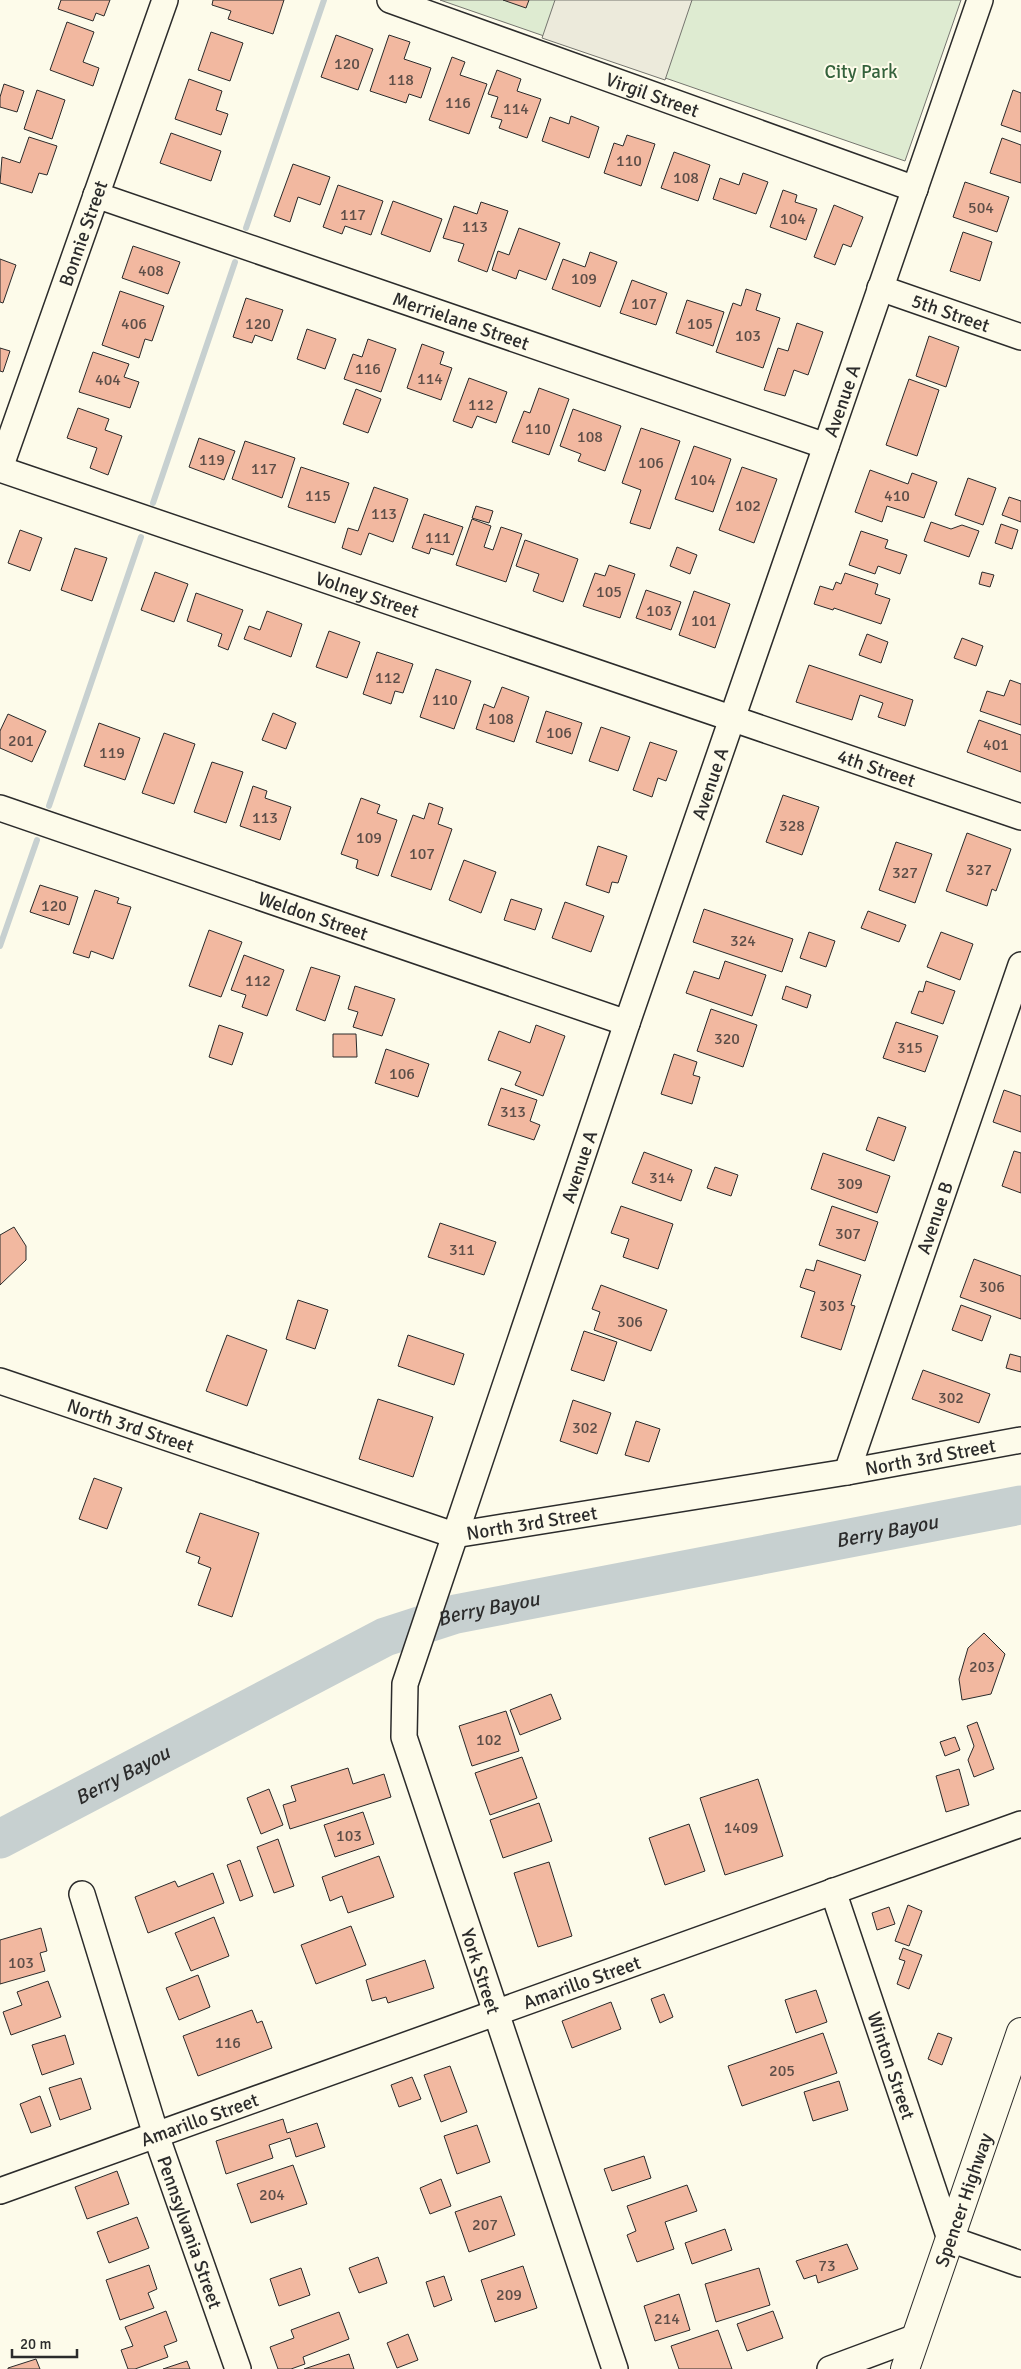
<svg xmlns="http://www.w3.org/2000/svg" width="1021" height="2369" viewBox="0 0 1021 2369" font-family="Signika,sans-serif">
<rect width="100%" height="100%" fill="#fdfbea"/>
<path fill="#deebd1" stroke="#74746e" d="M440,0H961L905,161Z"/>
<path fill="#eceadb" stroke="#74746e" d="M555,0H692L665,80L542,38Z"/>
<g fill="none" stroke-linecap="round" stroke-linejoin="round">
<path stroke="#c7d0d0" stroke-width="6" d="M246,228L324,0
M153,503L235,262
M49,806L141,537
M0,946L37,840"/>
<path stroke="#c7d0d0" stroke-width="39" id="s1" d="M0,1839L385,1637L456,1614L1021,1505"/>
</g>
<path fill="#f2b8a0" stroke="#2b2b2b" d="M61,0H110L104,16L96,13L93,21L58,9Z
M213,0H284L273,34L228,19L231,11L212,5Z
M503,0H529L526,8Z
M67,22L94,32L83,62L99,68L93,86L50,70Z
M211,32L243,43L230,81L198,70Z
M336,35L373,49L358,90L321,77Z
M389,35L410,42L404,59L431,68L421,98L409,94L406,103L370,91Z
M452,57L465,62L460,75L487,84L469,134L429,120Z
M497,70L521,79L517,91L541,99L527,138L499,128L502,120L491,117L498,97L488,94Z
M189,79L222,91L216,110L228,114L221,135L175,119Z
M4,84L24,91L17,112L0,107V97Z
M37,90L65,100L52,139L24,129Z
M1013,90L1021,93V132L1001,125Z
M571,116L599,127L589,158L542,141L550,117L569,124Z
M171,133L221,151L211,181L160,163Z
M627,135L655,144L641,186L604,173L614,143L623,146Z
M29,137L57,146L47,175L39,173L32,193L0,183L2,157L20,163Z
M1002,138L1021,145V183L990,173Z
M674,152L710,165L698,201L661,188Z
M293,164L330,177L320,205L298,197L290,222L274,216Z
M743,173L768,182L756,214L713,199L720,178L739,185Z
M965,182L1009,197L997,232L953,217Z
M338,185L383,201L371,235L345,226L342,234L323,227Z
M783,190L797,195L795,202L817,209L806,240L770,227Z
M393,201L442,219L430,252L381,234Z
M481,202L508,211L487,272L458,261L464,244L443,238L454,206L477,214Z
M834,205L863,217L851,247L843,244L835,265L814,257Z
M519,228L560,243L546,280L519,270L516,279L492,270L498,251L509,255Z
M963,232L992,242L980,281L950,271Z
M133,246L180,262L168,294L122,278Z
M590,252L617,262L600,307L552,289L563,259L585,267Z
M0,259L16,265L3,303L0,302Z
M632,280L667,293L656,325L620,313Z
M746,289L761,294L756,310L780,318L763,368L716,352L733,303L741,306Z
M120,291L164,306L152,341L145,339L139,358L102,345Z
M246,298L283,310L272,341L255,335L252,343L233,337Z
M687,300L724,312L713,346L676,333Z
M797,323L823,332L808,375L794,370L785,396L764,390L778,348L788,351Z
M307,329L336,339L325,369L297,359Z
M929,336L959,347L946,387L916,376Z
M368,339L396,349L381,392L344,379L353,354L362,357Z
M422,344L444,352L440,364L452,368L441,400L407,388Z
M0,348L10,351L3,372L0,371Z
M93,352L129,364L124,377L139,382L130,408L79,392Z
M469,378L507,392L496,423L477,416L472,428L453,421Z
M909,379L939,390L917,456L886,445Z
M539,388L569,399L549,455L512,442L524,411L530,413Z
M356,389L381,399L368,433L343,424Z
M78,408L109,419L105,430L122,436L108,475L90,468L97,448L67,438Z
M573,409L621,426L605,471L578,461L581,454L560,446Z
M641,428L680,441L650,529L630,523L641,490L622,483Z
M199,438L235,451L224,480L189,467Z
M245,441L295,458L282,498L232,479Z
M694,446L731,459L713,512L675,499Z
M301,467L349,483L335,523L288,507Z
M742,467L777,479L754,543L719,530Z
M870,470L908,484L912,473L937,482L924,518L887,506L882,522L855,512Z
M968,478L996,488L983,525L955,515Z
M374,487L408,499L393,542L369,533L361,555L342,548L348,528L358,531Z
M1009,497L1021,501V522L1002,515Z
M476,506L493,511L489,523L472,518Z
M424,514L463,527L453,555L431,548L429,554L412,548Z
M472,519L491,526L484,547L493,550L501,527L522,534L506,582L456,565Z
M931,522L951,529L962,525L979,531L969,557L924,541Z
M1001,524L1018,530L1012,549L995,543Z
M20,530L42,538L30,571L8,563Z
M861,531L888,540L885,548L907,555L900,574L878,566L875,574L849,565Z
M525,540L578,559L563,602L533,591L539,574L516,566Z
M677,547L697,555L690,574L670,566Z
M75,548L107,558L92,601L61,590Z
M609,565L635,574L620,618L583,606L595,573L605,576Z
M155,572L188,584L174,622L141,610Z
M982,572L994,575L990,587L979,584Z
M845,573L878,584L875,594L890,599L881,624L834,608L833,610L814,604L820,586L833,590L836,582L841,584Z
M646,590L681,602L671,630L636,618Z
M694,591L730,604L715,648L679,635Z
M196,593L243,610L228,650L218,646L222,634L187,621Z
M267,611L302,624L291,657L244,639L249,626L260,630Z
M329,631L360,642L347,678L316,667Z
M867,634L888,642L881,663L859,655Z
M962,638L983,646L976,666L954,658Z
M377,652L413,664L403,693L395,691L391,704L363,694Z
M809,665L913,700L905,726L878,717L883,703L860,695L852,720L796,702Z
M436,669L471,681L454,729L420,717Z
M1010,680L1021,684V725L980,711L987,691L1004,696Z
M502,687L529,697L514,742L476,729L484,704L494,708Z
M546,711L582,723L572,754L536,742Z
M273,713L296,723L286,749L262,740Z
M8,714L46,731L32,762L0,748V731Z
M979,720L1021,735V772L967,752Z
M99,723L140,738L125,780L84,766Z
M601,727L630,737L618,771L589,761Z
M164,733L195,744L174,804L142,793Z
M650,742L677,751L666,781L658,778L652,797L633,790Z
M212,762L243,772L226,823L194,812Z
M253,786L267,791L265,798L291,807L280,840L240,826Z
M783,795L819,807L802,855L766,842Z
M361,798L380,805L377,813L397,820L378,876L356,868L358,860L341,854Z
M429,803L443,808L438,824L452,829L431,890L391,876L413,815L424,819Z
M967,833L1011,849L996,891L992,889L987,906L946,891Z
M896,842L932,854L915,903L879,890Z
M598,846L627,856L618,883L612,882L609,893L586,885Z
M464,860L496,872L481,913L449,900Z
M40,885L78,897L69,925L30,912Z
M95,890L119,898L117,903L131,907L113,959L91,951L89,958L73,953Z
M511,899L542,909L535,930L504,920Z
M565,902L604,916L591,952L552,938Z
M704,909L793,939L782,972L693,942Z
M868,911L906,925L899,942L861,928Z
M209,930L242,942L221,997L189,986Z
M809,932L835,941L826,967L800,958Z
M941,932L973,944L960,980L927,967Z
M244,955L284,970L267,1016L242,1007L246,995L231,990Z
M725,961L766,975L752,1016L686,993L694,971L719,979Z
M311,967L340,976L325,1021L296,1010Z
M926,981L955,991L943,1024L911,1013L919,991L923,992Z
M355,986L395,999L382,1036L353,1027L358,1012L348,1009Z
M786,986L811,995L807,1008L782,999Z
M711,1009L757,1025L743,1067L697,1051Z
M896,1022L938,1036L925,1072L883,1058Z
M219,1025L243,1033L232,1065L209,1057Z
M536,1025L565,1036L543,1096L515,1085L521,1072L488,1060L499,1031L530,1043Z
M333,1034H356L357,1057H333Z
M386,1049L429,1064L418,1097L375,1083Z
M674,1054L697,1062L693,1075L700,1077L692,1104L661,1094Z
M501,1088L537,1100L530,1121L540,1125L534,1140L488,1125Z
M1004,1090L1021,1096V1132L993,1122Z
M878,1117L906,1127L894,1161L866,1150Z
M1014,1151L1021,1153V1193L1002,1186Z
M644,1152L692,1170L681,1201L632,1183Z
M823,1153L890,1176L877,1213L811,1189Z
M715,1167L738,1175L731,1196L707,1188Z
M621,1206L673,1224L658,1269L623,1257L629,1239L611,1233Z
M832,1206L878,1222L865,1261L819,1245Z
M440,1223L496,1242L484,1275L428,1257Z
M14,1227L26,1246V1260L0,1285V1235Z
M974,1259L1021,1276V1319L960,1297Z
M817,1260L861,1275L851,1305L855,1306L841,1350L801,1337L815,1292L800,1287L806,1269L814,1271Z
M601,1285L667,1310L651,1351L594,1330L600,1312L592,1309Z
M298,1300L328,1310L315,1349L286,1339Z
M961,1305L991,1316L982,1341L952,1330Z
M584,1331L617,1342L604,1381L571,1370Z
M227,1335L267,1350L247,1406L206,1391Z
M408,1335L464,1354L454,1385L398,1366Z
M1010,1354L1021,1357V1372L1006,1368Z
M923,1370L990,1394L979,1423L912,1399Z
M378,1399L433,1417L413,1477L359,1459Z
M573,1400L611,1413L597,1454L560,1441Z
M636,1421L660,1429L649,1462L625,1455Z
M94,1478L122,1488L107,1529L79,1519Z
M200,1513L259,1533L232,1617L198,1605L211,1568L198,1563L200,1557L186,1552Z
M984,1633L1005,1654L991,1694L962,1700L959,1679L968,1648Z
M551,1694L561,1719L520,1735L510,1710Z
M506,1711L519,1751L472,1766L459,1726Z
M977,1722L994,1769L974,1777L968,1760L974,1746L967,1726Z
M955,1737L960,1750L945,1756L940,1742Z
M522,1757L537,1798L490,1815L475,1773Z
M348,1768L353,1784L384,1774L391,1797L290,1829L283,1805L296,1801L291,1786Z
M959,1769L969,1805L946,1812L936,1776Z
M758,1779L783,1856L725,1875L700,1798Z
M269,1789L283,1825L261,1834L247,1798Z
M539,1803L552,1841L503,1858L490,1820Z
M363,1812L374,1844L335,1857L324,1825Z
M689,1824L705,1871L665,1885L649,1838Z
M278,1839L294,1886L274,1893L257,1847Z
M379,1856L394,1897L348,1913L342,1896L330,1901L322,1877Z
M240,1860L253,1896L240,1901L227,1865Z
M549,1862L572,1936L538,1947L514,1873Z
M213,1873L224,1903L148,1933L135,1897L175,1881L178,1887Z
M908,1905L922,1911L909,1946L895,1941Z
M889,1907L895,1924L877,1930L872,1913Z
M214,1917L229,1956L191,1971L175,1933Z
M351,1926L366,1965L316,1984L301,1945Z
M41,1928L47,1951L40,1953L45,1971L0,1984V1940Z
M903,1948L922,1955L909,1989L897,1984L905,1961L899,1959Z
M425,1960L434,1988L388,2003L386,1997L372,2001L366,1980Z
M198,1975L210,2007L179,2020L166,1988Z
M48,1981L61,2017L11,2035L3,2012L22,2005L17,1992Z
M816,1990L827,2022L796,2033L785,2000Z
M664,1994L673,2017L660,2023L651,1999Z
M611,2002L621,2029L572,2048L562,2021Z
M252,2010L257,2023L262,2021L272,2048L198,2076L183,2036Z
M823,2033L837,2073L742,2106L728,2066Z
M938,2033L952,2038L942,2065L928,2059Z
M65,2035L74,2064L42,2075L32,2045Z
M450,2066L467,2112L441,2122L424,2075Z
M412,2077L421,2099L399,2107L391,2085Z
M81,2078L91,2109L60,2120L49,2088Z
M839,2081L848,2110L813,2121L804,2092Z
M40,2096L51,2126L31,2133L20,2104Z
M283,2119L287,2133L317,2123L325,2147L296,2157L290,2138L269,2145L273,2158L226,2174L216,2141Z
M477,2125L490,2162L457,2174L444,2136Z
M644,2156L651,2178L612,2191L604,2169Z
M293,2165L307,2204L251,2223L237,2184Z
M117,2171L129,2204L87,2219L75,2187Z
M441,2179L451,2206L430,2214L420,2188Z
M687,2185L697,2211L665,2222L674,2249L637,2262L627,2235L636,2231L627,2206Z
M501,2196L515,2235L469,2252L455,2212Z
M137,2217L149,2248L109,2263L97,2232Z
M725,2229L732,2250L692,2264L685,2243Z
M847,2244L858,2269L818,2283L816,2275L804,2279L796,2261Z
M378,2257L387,2283L359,2293L349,2268Z
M149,2265L157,2289L148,2293L154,2308L120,2320L106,2280Z
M523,2266L537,2308L495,2322L481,2280Z
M301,2268L310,2295L279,2306L270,2279Z
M759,2268L770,2305L716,2322L705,2284Z
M444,2276L452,2300L434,2307L426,2282Z
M679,2294L690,2330L655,2341L644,2306Z
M166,2311L177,2341L164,2346L168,2357L135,2369H128L121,2350L133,2346L125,2327Z
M773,2311L783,2338L747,2351L737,2324Z
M339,2312L349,2339L303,2357L305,2364L291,2369H278L270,2347L294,2338L291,2330Z
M718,2330L732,2369H679L671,2346Z
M408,2334L418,2360L397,2368L387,2343Z
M349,2354L354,2369H304Z
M36,2359L40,2369H8V2368Z
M187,2361L190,2369H163Z"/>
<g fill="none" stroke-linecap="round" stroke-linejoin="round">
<defs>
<g id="minor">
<path id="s2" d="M390,0L915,189"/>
<path id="s3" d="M96,195L826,446"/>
<path id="s4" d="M880,288L1021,337"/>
<path id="s5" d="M0,468L165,0"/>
<path id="s6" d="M0,469L1021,817"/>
<path id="s7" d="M0,808L627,1023"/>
<path id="s8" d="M0,1381L454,1535L847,1472L1021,1440"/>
<path id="s9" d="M847,1472L1021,965"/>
<path id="s10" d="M833,1891L950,2239L1021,2264"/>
<path id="s11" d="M82,1894L156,2135L238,2369"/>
<path id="s12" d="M0,2191L1021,1824"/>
<path id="s13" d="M615,2369L404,1737L405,1684L627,1023L980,0"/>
<path d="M830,2369L916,2337"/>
</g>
<g id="major">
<path id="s14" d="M905,2369L1021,2032"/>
</g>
</defs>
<use href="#minor" stroke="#2b2b2b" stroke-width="28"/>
<use href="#major" stroke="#2b2b2b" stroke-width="30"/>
<use href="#minor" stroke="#fdfbea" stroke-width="25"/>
<use href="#major" stroke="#fdfbea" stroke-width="28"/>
</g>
<g text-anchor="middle" stroke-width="4" stroke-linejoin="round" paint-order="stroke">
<g font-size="16" fill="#5d4e48">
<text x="347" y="69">120</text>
<text x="401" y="85">118</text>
<text x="458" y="108">116</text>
<text x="516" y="114">114</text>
<text x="629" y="166">110</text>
<text x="686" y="183">108</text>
<text x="981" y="213">504</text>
<text x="353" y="220">117</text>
<text x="793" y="224">104</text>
<text x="475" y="232">113</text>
<text x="151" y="276">408</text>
<text x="584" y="284">109</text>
<text x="644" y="309">107</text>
<text x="134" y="329">406</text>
<text x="258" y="329">120</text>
<text x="700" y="329">105</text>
<text x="748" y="341">103</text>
<text x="368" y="374">116</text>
<text x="430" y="384">114</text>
<text x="108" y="385">404</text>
<text x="481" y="410">112</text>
<text x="538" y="434">110</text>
<text x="590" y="442">108</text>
<text x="212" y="465">119</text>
<text x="651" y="468">106</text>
<text x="264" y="474">117</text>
<text x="703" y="485">104</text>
<text x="318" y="501">115</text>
<text x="897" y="501">410</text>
<text x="748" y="511">102</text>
<text x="384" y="519">113</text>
<text x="438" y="543">111</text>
<text x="609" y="597">105</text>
<text x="659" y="616">103</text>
<text x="704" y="626">101</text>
<text x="388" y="683">112</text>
<text x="445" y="705">110</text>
<text x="501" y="724">108</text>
<text x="559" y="738">106</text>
<text x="21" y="746">201</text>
<text x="996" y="750">401</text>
<text x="112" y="758">119</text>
<text x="265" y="823">113</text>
<text x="792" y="831">328</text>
<text x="369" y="843">109</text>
<text x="422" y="859">107</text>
<text x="979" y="875">327</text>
<text x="905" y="878">327</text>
<text x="54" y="911">120</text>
<text x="743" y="946">324</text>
<text x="258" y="986">112</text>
<text x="727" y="1044">320</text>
<text x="910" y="1053">315</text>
<text x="402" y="1079">106</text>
<text x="513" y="1117">313</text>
<text x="662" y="1183">314</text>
<text x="850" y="1189">309</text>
<text x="848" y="1239">307</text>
<text x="462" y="1255">311</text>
<text x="992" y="1292">306</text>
<text x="832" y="1311">303</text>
<text x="630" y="1327">306</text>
<text x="951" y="1403">302</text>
<text x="585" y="1433">302</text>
<text x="982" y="1672">203</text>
<text x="489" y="1745">102</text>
<text x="741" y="1833">1409</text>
<text x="349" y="1841">103</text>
<text x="21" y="1968">103</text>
<text x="228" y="2048">116</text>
<text x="782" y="2076">205</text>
<text x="272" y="2200">204</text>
<text x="485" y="2230">207</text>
<text x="827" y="2271">73</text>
<text x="509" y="2300">209</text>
<text x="667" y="2324">214</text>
</g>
<g font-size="19" fill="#34623c" stroke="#fdfbea">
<text x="861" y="78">City Park</text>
</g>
<g font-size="19" fill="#2b2b2b" stroke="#fdfbea">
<text dy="7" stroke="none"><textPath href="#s2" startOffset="279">Virgil Street</textPath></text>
<text dy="7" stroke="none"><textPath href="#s5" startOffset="249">Bonnie Street</textPath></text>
<text dy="7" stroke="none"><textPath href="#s4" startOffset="75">5th Street</textPath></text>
<text dy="7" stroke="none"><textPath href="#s3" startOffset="386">Merrielane Street</textPath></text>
<text dy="7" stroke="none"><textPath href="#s13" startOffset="2075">Avenue A</textPath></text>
<text dy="7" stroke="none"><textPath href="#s6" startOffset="388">Volney Street</textPath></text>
<text dy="7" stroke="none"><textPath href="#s6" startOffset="926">4th Street</textPath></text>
<text dy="7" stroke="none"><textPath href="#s13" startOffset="1670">Avenue A</textPath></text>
<text dy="7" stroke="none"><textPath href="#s7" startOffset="331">Weldon Street</textPath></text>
<text dy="7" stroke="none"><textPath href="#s13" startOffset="1265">Avenue A</textPath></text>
<text dy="7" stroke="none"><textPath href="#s9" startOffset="269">Avenue B</textPath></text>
<text dy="7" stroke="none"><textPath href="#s8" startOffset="138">North 3rd Street</textPath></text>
<text dy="7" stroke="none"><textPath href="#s8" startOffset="962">North 3rd Street</textPath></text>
<text dy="7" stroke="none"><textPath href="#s8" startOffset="558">North 3rd Street</textPath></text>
<text transform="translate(481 1971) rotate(72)" y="7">York Street</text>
<text dy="7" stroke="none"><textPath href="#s12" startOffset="618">Amarillo Street</textPath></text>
<text dy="7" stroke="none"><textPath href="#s10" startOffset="184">Winton Street</textPath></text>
<text dy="7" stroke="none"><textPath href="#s12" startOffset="212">Amarillo Street</textPath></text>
<text dy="7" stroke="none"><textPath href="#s14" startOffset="179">Spencer Highway</textPath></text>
<text dy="7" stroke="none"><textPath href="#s11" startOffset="355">Pennsylvania Street</textPath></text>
</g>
<g font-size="20" font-style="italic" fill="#2b2b2b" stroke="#fdfbea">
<text dy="7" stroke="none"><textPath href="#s1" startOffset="948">Berry Bayou</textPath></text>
<text dy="7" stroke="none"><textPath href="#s1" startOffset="542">Berry Bayou</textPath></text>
<text dy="7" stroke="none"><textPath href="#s1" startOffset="138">Berry Bayou</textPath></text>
</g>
</g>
<path d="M12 2349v8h65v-8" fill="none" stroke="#2b2b2b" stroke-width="2.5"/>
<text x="20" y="2349" font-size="15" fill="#2b2b2b" stroke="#fdfbea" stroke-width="4" paint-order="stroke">20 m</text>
</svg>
